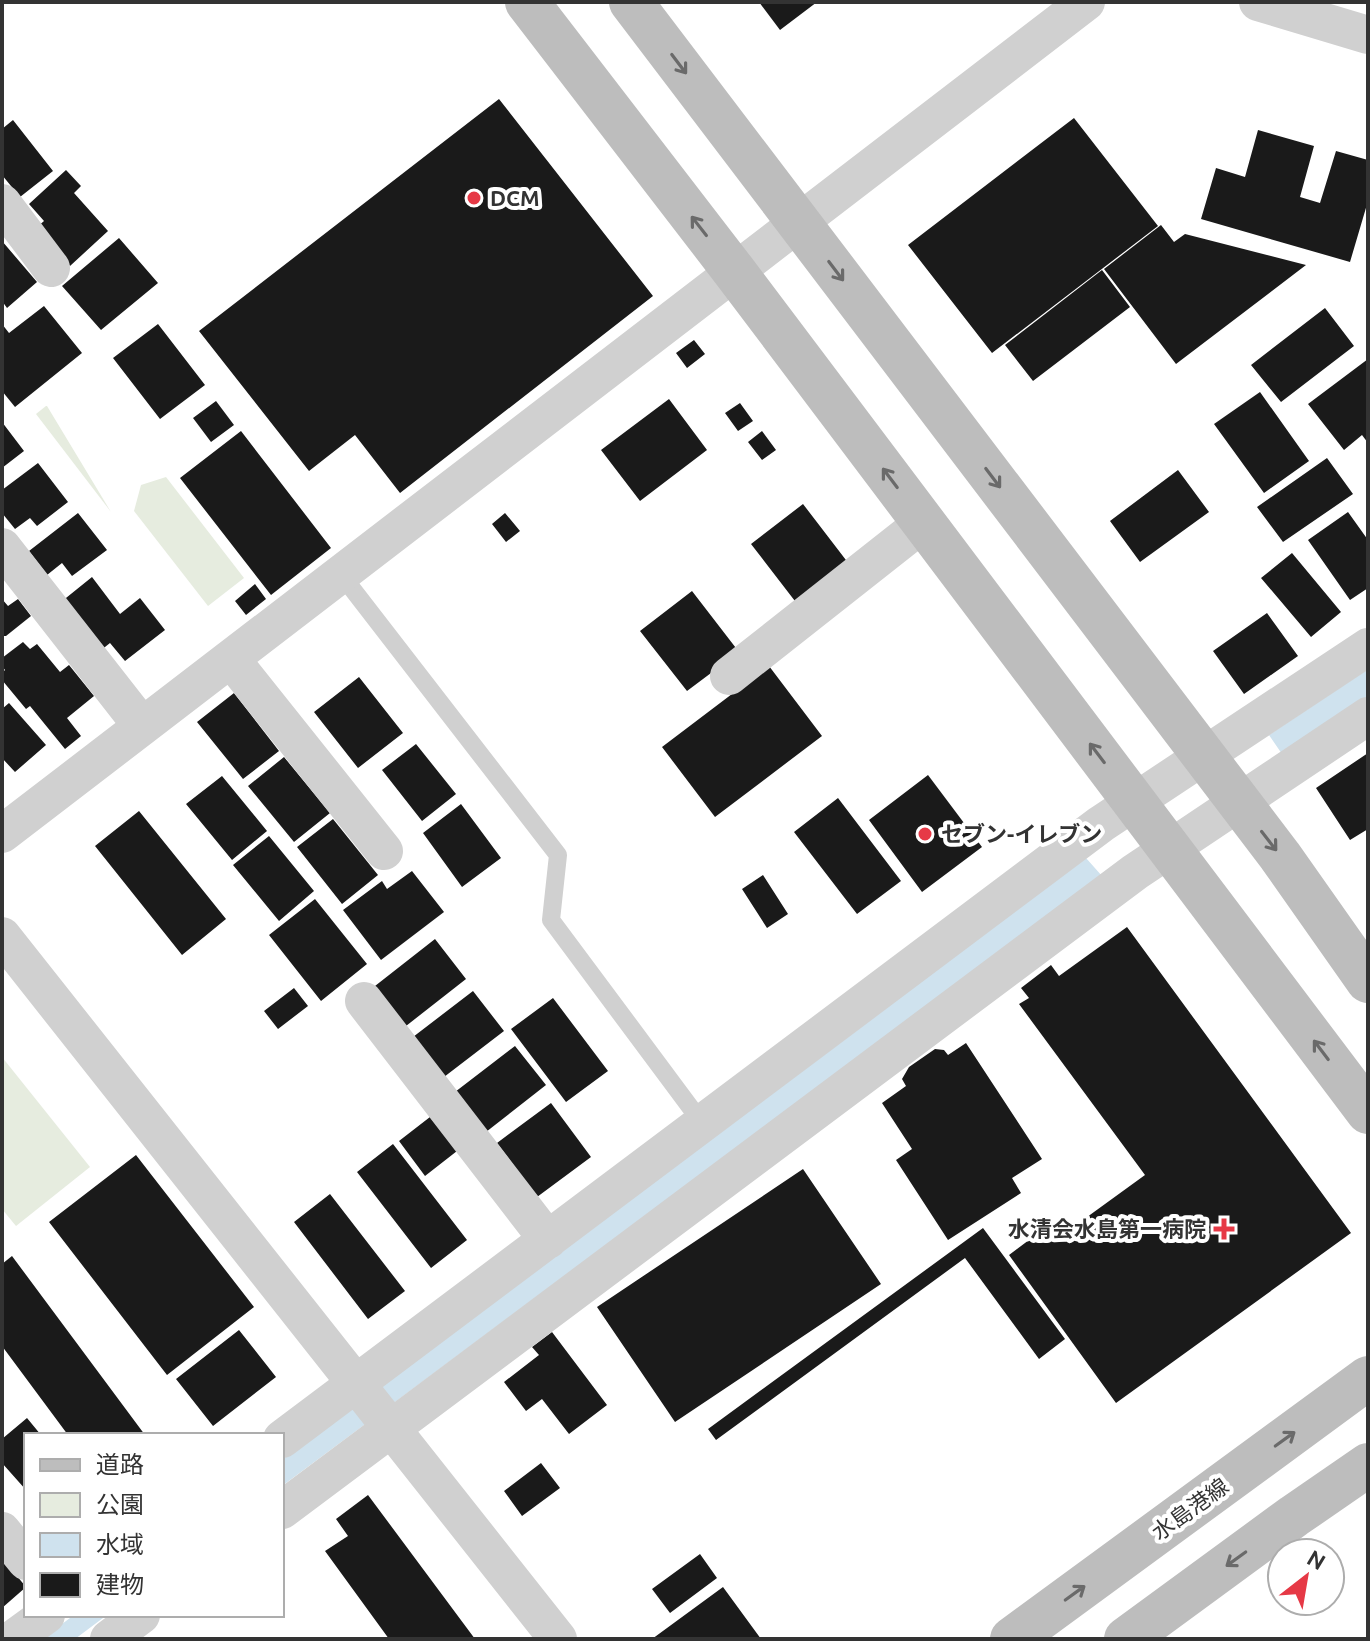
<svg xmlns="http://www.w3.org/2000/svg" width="1370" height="1641" viewBox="0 0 1370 1641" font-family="Ubuntu,'Noto Sans JP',sans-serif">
<rect width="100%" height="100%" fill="#fff"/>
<path fill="#e6ecdf" d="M46,406H47L111,512L36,414Z
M166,477L244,578L208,606L134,511L141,485Z
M2,1057L90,1167L16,1226L2,1209Z"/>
<path fill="#cfe2ee" d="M1368,669V697L1282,754L1269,735Z
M1086,858L1102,876L282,1486V1460Z
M74,1615H107L75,1639H42Z"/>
<path fill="#1a1a1a" d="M759,2H817L780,30Z
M499,99L653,296L400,493L355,435L309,471L199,331Z
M1074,118L1158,226L992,353L908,245Z
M13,120L53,171L20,197L2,175V129Z
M1258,130L1314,146L1300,197L1320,203L1336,151L1368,160V201L1350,262L1201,219L1216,168L1245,177Z
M66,170L81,186L74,193L108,231L70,266L36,228L44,221L29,204Z
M1161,225L1174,242L1185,234L1306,265L1176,364L1104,269Z
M119,238L158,283L101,330L62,286Z
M2,241L37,282L7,308L2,301Z
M1102,270L1130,307L1033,381L1005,345Z
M44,306L82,353L15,407L2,391V324L9,333Z
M1325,308L1354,346L1281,402L1251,365Z
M158,324L205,385L160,419L113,358Z
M694,340L705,354L687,368L676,353Z
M1368,359V443L1362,435L1344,450L1308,404Z
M1260,392L1309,461L1264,493L1214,424Z
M669,399L707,450L640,501L601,450Z
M216,401L234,425L211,442L193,418Z
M740,403L753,421L738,431L725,413Z
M2,422L24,451L2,468Z
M241,431L331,548L271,595L180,478Z
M762,431L776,450L762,460L748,442Z
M1327,458L1353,494L1283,542L1257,507Z
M38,463L68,502L37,526L30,518L15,529L2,513V490Z
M1178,470L1209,512L1140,562L1110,521Z
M803,504L849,564L798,605L751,544Z
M1348,512L1368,540V588L1350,600L1308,540Z
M78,513L107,550L72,576L62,563L47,575L29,551Z
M505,513L520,531L506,542L492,524Z
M1292,553L1341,612L1311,637L1261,578Z
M92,577L120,614L140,598L165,630L125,661L110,643L100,651L61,602Z
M255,584L266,599L246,615L235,601Z
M692,591L739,652L687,691L640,631Z
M2,599L8,606L18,599L31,616L6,636H2Z
M1267,613L1298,656L1244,694L1213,651Z
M23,642L30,649L37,644L60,672L69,665L94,696L67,718L81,736L65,749L30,706L26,709L2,680V673L5,670L2,666V658Z
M769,666L822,736L715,817L662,747Z
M359,677L403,733L358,768L314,712Z
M234,693L279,751L243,779L197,722Z
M9,703L46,745L15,772L2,758V709Z
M416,744L456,794L422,821L382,770Z
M1368,753V829L1350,840L1316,788Z
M284,757L330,813L294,842L248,786Z
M928,775L982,847L922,892L869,820Z
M222,776L267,831L232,860L186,804Z
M838,798L901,881L857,914L794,832Z
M461,804L501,858L462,887L423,833Z
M139,811L226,919L182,955L95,846Z
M333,819L378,875L342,904L297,847Z
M269,836L314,891L279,921L233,865Z
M412,871L444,912L381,960L343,910L382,881L387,889Z
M763,875L788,914L767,928L742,889Z
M315,899L367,964L321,1001L269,935Z
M1127,927L1351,1233L1116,1403L1009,1255L1045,1228L1054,1241L1145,1175L1019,1004L1029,998L1021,988L1051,965L1059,976Z
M435,939L466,979L406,1026L375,986Z
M294,988L308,1006L278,1029L264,1011Z
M473,991L504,1031L444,1077L413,1037Z
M553,998L608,1071L566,1102L511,1029Z
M966,1043L1042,1159L1012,1178L1021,1193L948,1240L896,1160L912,1149L882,1103L906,1086L902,1079L909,1067L935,1049L944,1050L948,1055Z
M515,1046L546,1085L486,1132L455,1092Z
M551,1103L591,1157L537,1197L497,1143Z
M430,1117L457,1151L425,1176L399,1141Z
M393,1144L467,1240L431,1268L357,1172Z
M136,1155L254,1307L167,1375L49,1222Z
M803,1169L881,1284L675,1422L597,1307Z
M330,1194L405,1291L368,1319L294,1222Z
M983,1228L1065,1339L1039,1359L965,1258L716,1440L708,1429Z
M12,1256L145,1435H68L2,1346V1264Z
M239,1330L276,1377L213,1426L176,1379Z
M552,1332L607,1405L569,1434L542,1399L526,1411L504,1382L539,1355L532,1347Z
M27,1418L41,1435H26V1490L2,1463V1439Z
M541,1463L560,1488L522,1516L504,1491Z
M368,1495L475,1639H389L325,1551L348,1536L336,1519Z
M700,1554L717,1578L670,1613L652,1589Z
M2,1558L26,1587L2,1608Z
M723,1587L761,1639H652Z"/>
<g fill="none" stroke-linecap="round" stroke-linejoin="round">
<path stroke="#d0d0d0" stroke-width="18" d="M340,573L558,855L551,920L702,1123"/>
<path stroke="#d0d0d0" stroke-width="38" d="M1258,2L1368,35
M2,203L51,268
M2,547L142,726
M231,659L384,851
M729,676L923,523
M2,834L1086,2
M2,936L558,1639
M364,1001L548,1240
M282,1439L1101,824L1368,647
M282,1510L1135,872L1368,716
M2,1531L26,1561
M13,1639L46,1615
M109,1639L141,1615"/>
<path stroke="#bdbdbd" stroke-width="44" d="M527,2L734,271L1368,1112
M631,2L1280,856L1368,981
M1012,1639L1368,1378
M1126,1639L1294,1516L1368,1465"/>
</g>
<defs><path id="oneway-shaft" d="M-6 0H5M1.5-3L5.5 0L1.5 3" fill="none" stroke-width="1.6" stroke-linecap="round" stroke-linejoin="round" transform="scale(2)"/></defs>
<g stroke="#6a6a6a">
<use href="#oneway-shaft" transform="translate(679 64) rotate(53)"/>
<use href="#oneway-shaft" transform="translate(699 226) rotate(-128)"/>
<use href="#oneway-shaft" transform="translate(836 271) rotate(53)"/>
<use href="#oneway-shaft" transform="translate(890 478) rotate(-127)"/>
<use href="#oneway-shaft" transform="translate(993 478) rotate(53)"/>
<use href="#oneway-shaft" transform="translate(1097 753) rotate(-127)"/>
<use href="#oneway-shaft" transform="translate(1269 841) rotate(52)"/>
<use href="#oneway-shaft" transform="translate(1321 1050) rotate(-127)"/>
<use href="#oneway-shaft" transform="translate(1285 1439) rotate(-36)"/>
<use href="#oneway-shaft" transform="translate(1236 1559) rotate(144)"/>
<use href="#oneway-shaft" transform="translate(1075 1593) rotate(-36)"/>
</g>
<g fill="#e63946" stroke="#fff" stroke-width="3">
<circle cx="474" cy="198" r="8"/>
<circle cx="925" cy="834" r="8"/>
<path d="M1220 1217h8v8h8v8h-8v8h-8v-8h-8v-8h8z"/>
</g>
<g text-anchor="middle" stroke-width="8" stroke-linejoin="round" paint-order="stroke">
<g font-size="22" font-weight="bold" fill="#333" stroke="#fff" text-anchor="start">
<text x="490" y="206">DCM</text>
<text x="941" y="842">セブン-イレブン</text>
<text x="1206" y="1237" text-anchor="end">水清会水島第一病院</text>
</g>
<g font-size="22" fill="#333" stroke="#fff">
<text transform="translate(1190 1509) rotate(-36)" y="8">水島港線</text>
</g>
</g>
<rect width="1370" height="1641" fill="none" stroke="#333333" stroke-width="8"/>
<rect x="24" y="1433" width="260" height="184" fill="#ffffff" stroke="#adadad" stroke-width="2"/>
<rect x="40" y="1459" width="40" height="12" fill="#bdbdbd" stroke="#adadad" stroke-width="2"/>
<text x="96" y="1473" font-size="24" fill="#333333">道路</text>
<rect x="40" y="1493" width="40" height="24" fill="#e6ecdf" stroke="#adadad" stroke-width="2"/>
<text x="96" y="1513" font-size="24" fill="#333333">公園</text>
<rect x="40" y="1533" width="40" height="24" fill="#cfe2ee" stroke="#adadad" stroke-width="2"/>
<text x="96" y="1553" font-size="24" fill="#333333">水域</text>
<rect x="40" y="1573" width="40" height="24" fill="#1a1a1a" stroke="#adadad" stroke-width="2"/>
<text x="96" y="1593" font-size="24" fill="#333333">建物</text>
<g transform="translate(1306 1577) rotate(31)"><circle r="38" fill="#ffffff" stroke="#adadad" stroke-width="2"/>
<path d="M0-6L14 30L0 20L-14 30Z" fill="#e63946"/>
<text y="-12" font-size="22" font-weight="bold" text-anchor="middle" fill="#333333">N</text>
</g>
</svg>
